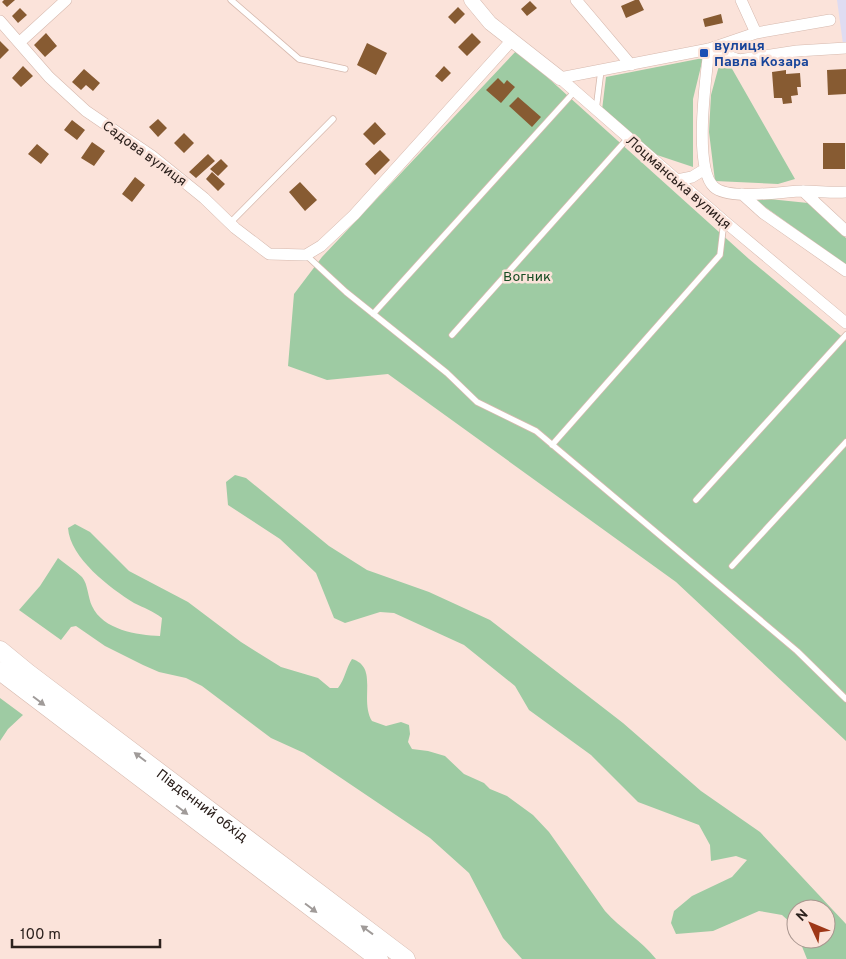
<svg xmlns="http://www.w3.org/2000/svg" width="846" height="959" viewBox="0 0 846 959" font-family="Overpass,sans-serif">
<rect width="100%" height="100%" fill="#fbe3da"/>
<path fill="#dfdcf2" d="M837,0H846V44H843Z"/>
<path fill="#9ecba3" d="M517,50L749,259L846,340V741L676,582L388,374L327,380L288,366L294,294L322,257Z
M703,58L693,99V167L651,153L602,110L606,77Z
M720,62L731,67L795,179L778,184L715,181L709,132L711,95Z
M751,197L808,203L846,238V265Z
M235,475L246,478L329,546L367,570L429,592L490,620L623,723L701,791L760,832L846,924V959H807L799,939H826V909H796V933L791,923L782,915L759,911L713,931L676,934L671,923L674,911L692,896L732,877L747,860L736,856L711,861L710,845L699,825L638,802L591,755L529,710L515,686L464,645L394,613L380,612L345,623L334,618L316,573L280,539L228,505L226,482Z
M75,524L90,532L129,571L188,602L241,642L281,667L318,678L330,688H338C345,679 346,668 352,659C379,667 359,700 372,721L386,726L401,722L409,725L410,734L408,742L412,749L428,751L445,756L464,774L484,783L490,789L507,796L533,815L549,832L605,911C621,929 641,940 656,959H522L503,938L469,873L430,838L304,753L271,738L202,686L186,678L159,672L143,665L105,646L76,626L71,627L61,640L19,610L40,586L58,558C65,564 75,570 82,577C88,584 88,598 92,606C103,630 137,635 160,636L162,618C153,611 144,608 134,603C110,588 70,558 68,528Z
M0,698L23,715L8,729L0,741Z"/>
<path fill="#875b32" d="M4,0H15L7,7L2,2Z
M635,0H639L644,10L626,18L621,6Z
M530,1L537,8L527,16L521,9Z
M458,7L465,14L455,24L448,17Z
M20,8L27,15L18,23L12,16Z
M721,14L723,23L705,27L703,19Z
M46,33L57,46L45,57L34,45Z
M472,33L481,42L467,56L458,47Z
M0,41L9,50L0,59Z
M367,43L387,53L376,75L357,65Z
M23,66L33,76L21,87L12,78Z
M444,66L451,73L442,82L435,76Z
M84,69L100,83L93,91L86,85L81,90L72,82Z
M846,69V94L828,95L827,70Z
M786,70V74L800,73L801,87H797L798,95L791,96L792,103L783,104L782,98H774L772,72Z
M498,78L504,84L507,80L515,87L501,103L486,90Z
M518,97L541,117L532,127L509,106Z
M158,119L167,128L158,137L149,127Z
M72,120L85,130L77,140L64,130Z
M375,122L386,134L374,145L363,134Z
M184,133L194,143L184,153L174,143Z
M92,142L105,151L94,166L81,158Z
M823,143H845V169H823Z
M37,144L49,154L41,164L28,154Z
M380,150L390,160L375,175L365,164Z
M208,154L215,161L196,178L189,172Z
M221,159L228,166L218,176L210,169Z
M212,172L225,184L218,191L206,179Z
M135,177L145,185L132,202L122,194Z
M300,182L317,200L305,211L289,192Z"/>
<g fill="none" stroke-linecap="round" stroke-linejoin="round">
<defs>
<path id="service" d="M231,0L299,59L345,69
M596,110L601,70
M230,223L333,119
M306,255L346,292L447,373L477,402L536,431L797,651L846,699
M373,314L575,91
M452,335L628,138
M552,445L720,255L724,221
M696,500L846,335
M732,566L846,442"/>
<path id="minor" d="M576,0L631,65
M741,0L756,33
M0,21L49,77L86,111L152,156L204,198L235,228L269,254L306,255L321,246L354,215L512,40
M20,42L66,0
M709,49C706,78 693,168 714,187C730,201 783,191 804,191C818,191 832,193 846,192
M709,49L739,60L797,51L846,48
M560,78L724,221L846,323
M560,78L709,49L756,33L830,20
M677,180L692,177L705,169
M803,191L846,231
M742,194L763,213L846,271"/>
<path id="tertiary" d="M471,0L490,23L560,78"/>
<g id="primary">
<path id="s1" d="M0,650L28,673L406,959"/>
<path d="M0,671L379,959"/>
</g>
</defs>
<use href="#service" stroke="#d6b9ae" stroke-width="7"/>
<use href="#minor" stroke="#d6b9ae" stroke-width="12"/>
<use href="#tertiary" stroke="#d6b9ae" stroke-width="15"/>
<use href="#primary" stroke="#d6b9ae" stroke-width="19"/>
<use href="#service" stroke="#fff" stroke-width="5.5"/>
<use href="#minor" stroke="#fff" stroke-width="11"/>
<use href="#tertiary" stroke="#fff" stroke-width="14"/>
<use href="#primary" stroke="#fff" stroke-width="18"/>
</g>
<defs><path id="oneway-solid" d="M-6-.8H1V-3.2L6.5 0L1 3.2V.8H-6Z" transform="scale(1.25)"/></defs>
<g fill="#a09b99">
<use href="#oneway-solid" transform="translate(39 701) rotate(37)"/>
<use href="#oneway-solid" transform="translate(140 757) rotate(-143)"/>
<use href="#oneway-solid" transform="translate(182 810) rotate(37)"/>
<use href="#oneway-solid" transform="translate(311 908) rotate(37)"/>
<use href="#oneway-solid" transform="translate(367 930) rotate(-144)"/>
</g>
<rect fill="#1a4fb4" stroke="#fbe3da" stroke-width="2" x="699" y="48" width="10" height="10" rx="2.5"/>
<g text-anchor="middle" stroke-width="5" stroke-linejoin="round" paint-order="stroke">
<g font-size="14" font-weight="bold" fill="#164399" stroke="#fbe3da" text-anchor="start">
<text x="714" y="50">вулиця<tspan x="714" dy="16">Павла Козара</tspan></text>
</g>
<g font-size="14" fill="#2c211d" stroke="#fbe3da">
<text transform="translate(145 153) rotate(36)" y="5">Садова вулиця</text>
<text transform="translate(679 182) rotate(41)" y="5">Лоцманська вулиця</text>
<text dy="5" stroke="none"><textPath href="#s1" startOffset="255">Південний обхід</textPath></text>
</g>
<g font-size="14" fill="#164c22" stroke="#fbe3da">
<text x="527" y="281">Вогник</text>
</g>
</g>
<g transform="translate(811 924) rotate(314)"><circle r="24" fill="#fbe3da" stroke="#a8958e"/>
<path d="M0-4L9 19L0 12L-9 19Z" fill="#9e3717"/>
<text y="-8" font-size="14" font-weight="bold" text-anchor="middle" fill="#2c211d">N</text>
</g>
<path d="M12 939v8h148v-8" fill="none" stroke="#2c211d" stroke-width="2.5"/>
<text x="20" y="939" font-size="15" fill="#2c211d" stroke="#fbe3da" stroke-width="4" paint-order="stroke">100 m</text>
</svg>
